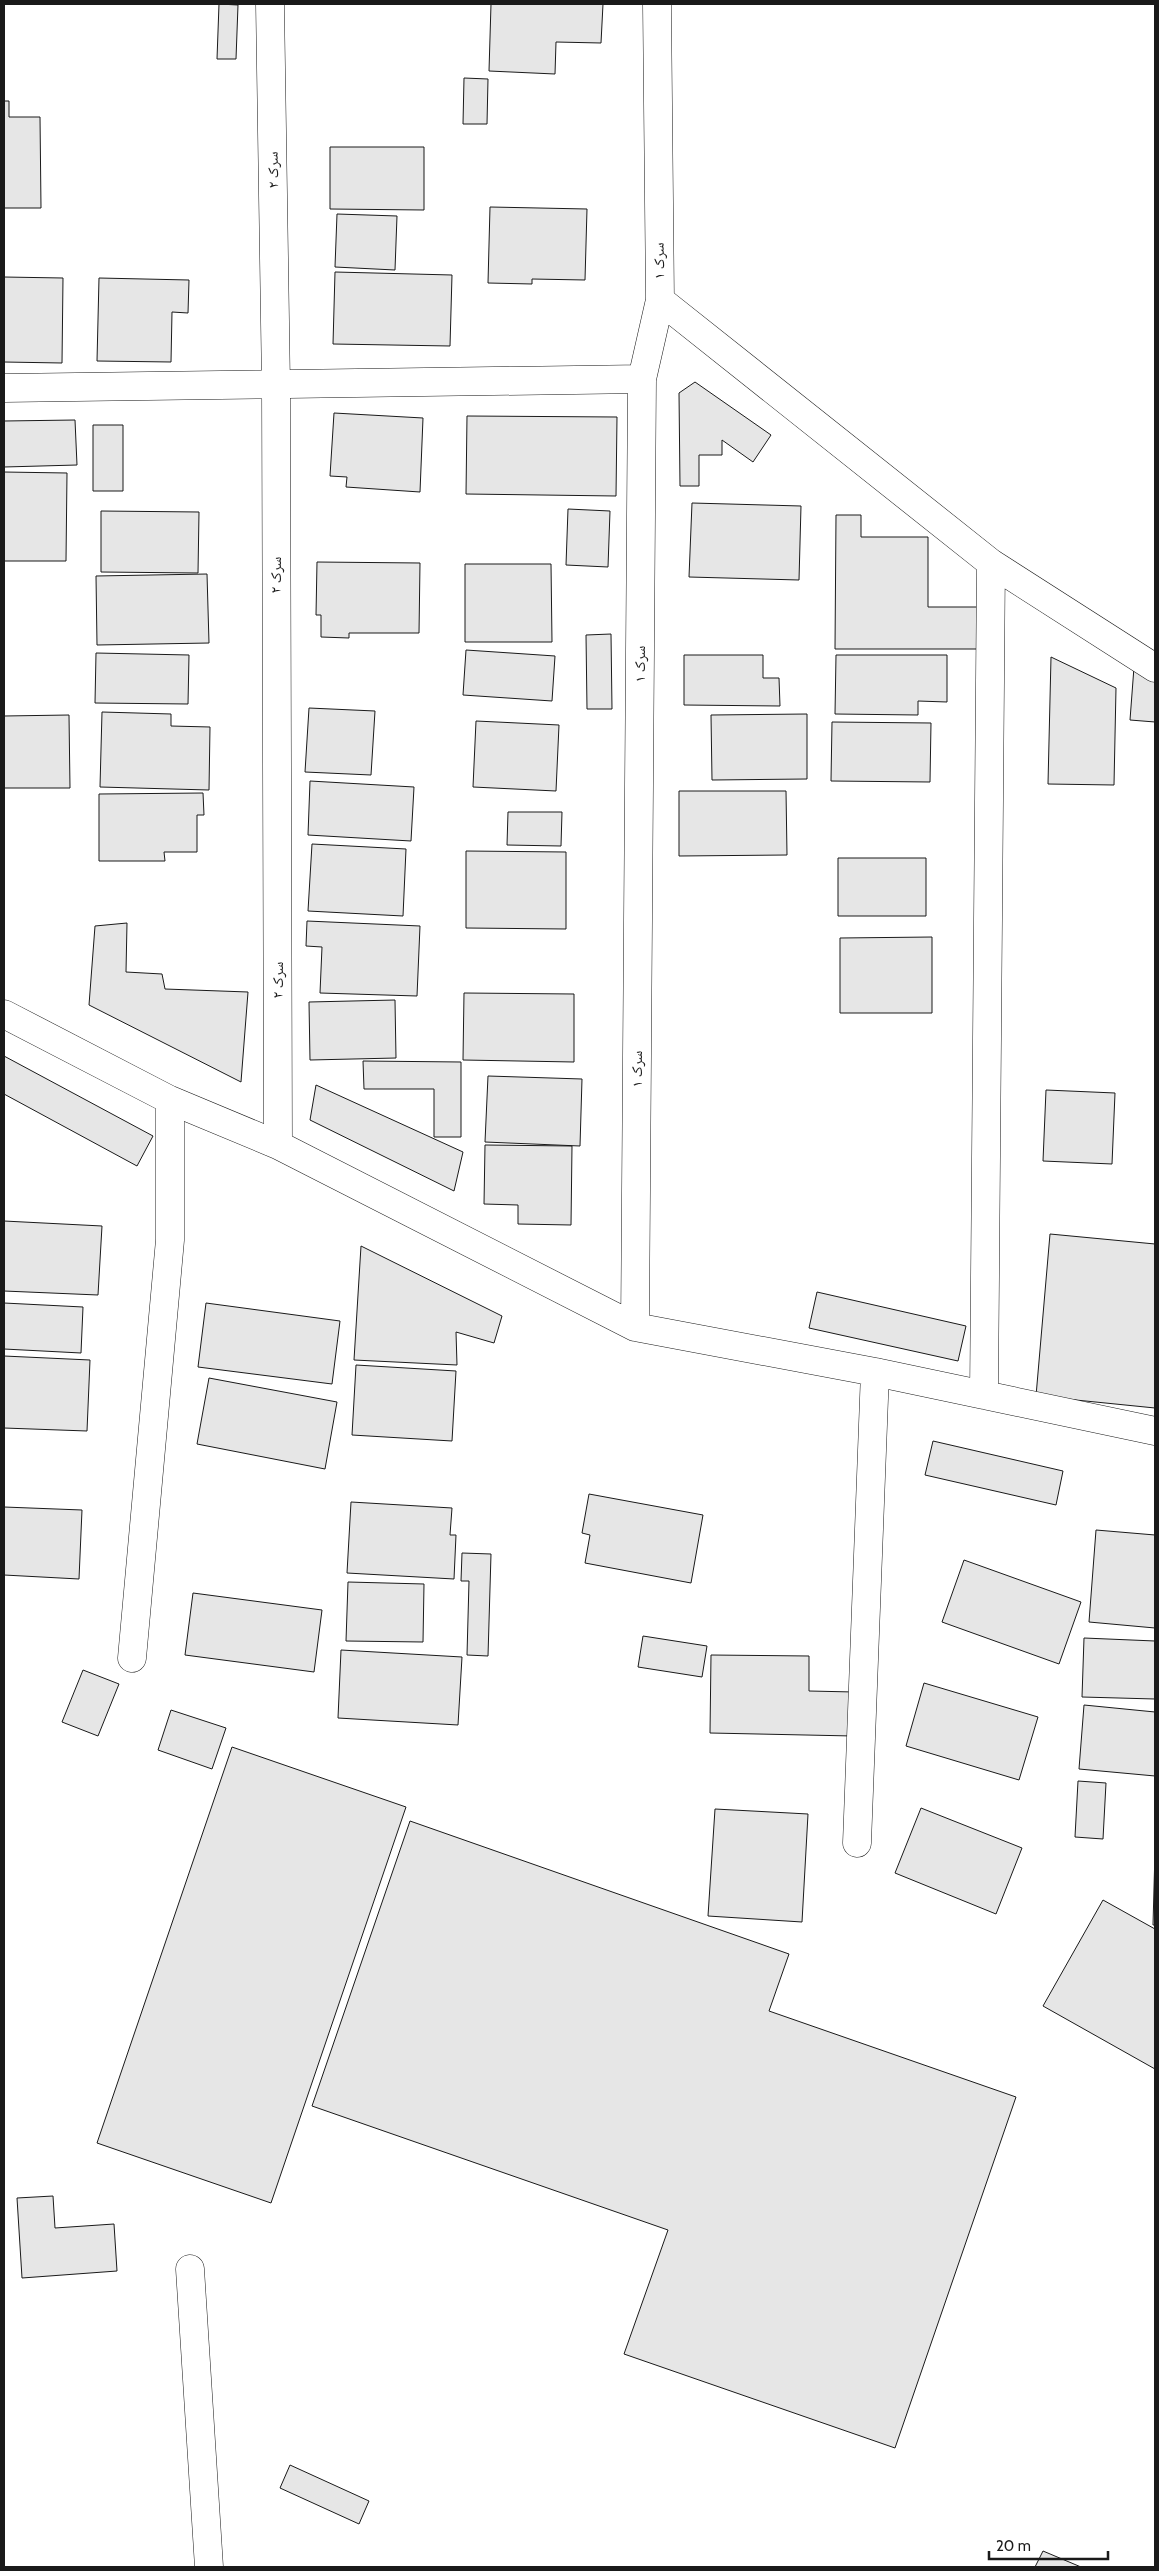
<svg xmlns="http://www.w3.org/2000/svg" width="1159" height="2571" viewBox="0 0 1159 2571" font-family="Cabin,'Noto Naskh Arabic',sans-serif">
<rect width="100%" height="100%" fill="#fff"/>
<path fill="#e6e6e6" stroke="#1a1a1a" d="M219,4L238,5L236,59H217Z
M491,4H603L601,43L556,42L555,74L489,71Z
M464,78L488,79L487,124H463Z
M4,101H9V117H40L41,208H4Z
M330,147H424V210L330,209Z
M490,207L587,209L585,280L532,279V284L488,283Z
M337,214L397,216L395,270L335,267Z
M335,272L452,275L450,346L333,344Z
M4,277L63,278L62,363L4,362Z
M99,278L189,280L188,313L172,312L171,362L97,361Z
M695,382L771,435L753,462L722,440V455H699V486H680L679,393Z
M334,413L423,418L420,492L346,487L347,477L330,476Z
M467,416L617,417L616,496L466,494Z
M75,420L77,465L4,467V421Z
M93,425H123V491H93Z
M4,472L67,473L66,561H4Z
M692,503L801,506L799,580L689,577Z
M568,509L610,511L608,567L566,565Z
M101,511L199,512L198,573L101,572Z
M836,515H861V537H928V607H987V649H835Z
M317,562L420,563L419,633H349V638L321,637V615H316Z
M465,564H551L552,642H465Z
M207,574L209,643L97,645L96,576Z
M611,634L612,709H587L586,635Z
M466,650L555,656L552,701L463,695Z
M96,653L189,655L188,704L95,703Z
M684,655H763V678H779L780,706L684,705Z
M836,655H947V702L918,701V715L835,714Z
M1051,657L1116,688L1114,785L1048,784Z
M1134,667L1155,681V722L1130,720Z
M309,708L375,711L371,775L305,772Z
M102,712L171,714V726L210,727L209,790L100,787Z
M807,714V779L712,780L711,715Z
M69,715L70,788H4V716Z
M476,721L559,725L556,791L473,787Z
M832,722L931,723L930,782L831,781Z
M310,781L414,787L411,841L308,835Z
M679,791H786L787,855L679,856Z
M203,793L204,815H197V852H164L165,861H99V794Z
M508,812H562L561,846L507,845Z
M312,844L406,849L403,916L308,911Z
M466,851L566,852V929L466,928Z
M838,858H926V916H838Z
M307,921L420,926L417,996L320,993L322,947L306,946Z
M127,923L126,972L162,974L165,989L248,992L241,1082L89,1005L95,926Z
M932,937V1013H840V938Z
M464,993L574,994V1062L463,1060Z
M395,1000L396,1058L310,1060L309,1002Z
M4,1056L153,1136L137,1166L4,1094Z
M363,1061L461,1062V1137H434V1089H364Z
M488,1076L582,1079L580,1146L485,1142Z
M316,1085L463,1152L454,1191L310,1120Z
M1046,1090L1115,1093L1112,1164L1043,1161Z
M485,1145L572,1146L571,1225L518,1224V1205L484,1204Z
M4,1221L102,1226L98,1295L4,1291Z
M1050,1234L1155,1244V1408L1036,1396Z
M361,1246L502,1316L494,1343L456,1332L457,1365L354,1360Z
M817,1292L966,1326L958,1361L809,1328Z
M4,1303L83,1307L81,1353L4,1349Z
M206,1303L340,1321L332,1384L198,1367Z
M4,1356L90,1360L87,1431L4,1428Z
M356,1365L456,1371L452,1441L352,1435Z
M209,1378L337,1402L325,1469L197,1444Z
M933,1441L1063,1471L1056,1505L925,1475Z
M589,1494L703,1515L691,1583L585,1563L590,1535L582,1533Z
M351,1502L452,1508L450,1535H456L454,1579L347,1573Z
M4,1507L82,1510L79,1579L4,1575Z
M1096,1530L1155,1535V1628L1089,1622Z
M462,1553L491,1554L488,1656L467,1655L469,1581H461Z
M964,1560L1081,1602L1059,1664L942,1622Z
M348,1582L424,1584L423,1642L346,1641Z
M193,1593L322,1610L314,1672L185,1655Z
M643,1636L707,1646L702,1677L638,1667Z
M1084,1638L1155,1641V1699L1082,1697Z
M341,1650L462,1657L458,1725L338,1718Z
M711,1655L809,1656V1691L854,1692L853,1736L710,1733Z
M83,1670L119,1684L98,1736L62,1722Z
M924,1683L1038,1717L1019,1780L906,1746Z
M1084,1705L1155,1712V1776L1079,1769Z
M171,1710L226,1728L212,1769L158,1750Z
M232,1747L406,1807L271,2203L97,2143Z
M1078,1781L1106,1783L1103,1839L1075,1837Z
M921,1808L1022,1848L996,1914L895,1873Z
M715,1809L808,1814L802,1922L708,1916Z
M410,1821L789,1954L769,2011L1016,2097L895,2448L624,2354L668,2230L312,2106Z
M1155,1851V1925H1153Z
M1103,1900L1155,1929V2069L1043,2006Z
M53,2196L55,2228L114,2224L117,2271L22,2278L17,2198Z
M290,2465L369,2501L359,2524L280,2488Z
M1043,2551L1081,2567H1035Z"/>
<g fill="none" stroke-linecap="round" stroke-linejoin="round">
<defs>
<path id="minor" d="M270,4L276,385L278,1145
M660,300L991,563L1155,668
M4,388L642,379
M4,1014L170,1100L278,1145L635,1327L875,1372L1155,1431
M635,1327L642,379L660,300L657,4
M984,1395L991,563
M132,1658L170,1240V1100
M857,1843L875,1372
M190,2269L209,2567"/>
</defs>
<use href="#minor" stroke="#1a1a1a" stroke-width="29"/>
<use href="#minor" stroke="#fff" stroke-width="28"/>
</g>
<g text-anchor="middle" stroke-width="4" stroke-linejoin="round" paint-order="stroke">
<g font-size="15" fill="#1a1a1a" stroke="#fff">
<text transform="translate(273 170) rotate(-91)" y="5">سرک ۲</text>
<text transform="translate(659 261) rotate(-91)" y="5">سرک ۱</text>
<text transform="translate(276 575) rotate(-90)" y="5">سرک ۲</text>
<text transform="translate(640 664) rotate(-90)" y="5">سرک ۱</text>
<text transform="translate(278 980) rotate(-90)" y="5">سرک ۲</text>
<text transform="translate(637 1069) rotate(-90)" y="5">سرک ۱</text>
</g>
</g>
<rect width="1159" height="2571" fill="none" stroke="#1a1a1a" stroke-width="10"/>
<path d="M989 2551v8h119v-8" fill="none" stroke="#1a1a1a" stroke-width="2.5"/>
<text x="996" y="2551" font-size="15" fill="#1a1a1a" stroke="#ffffff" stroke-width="4" paint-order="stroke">20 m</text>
</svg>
